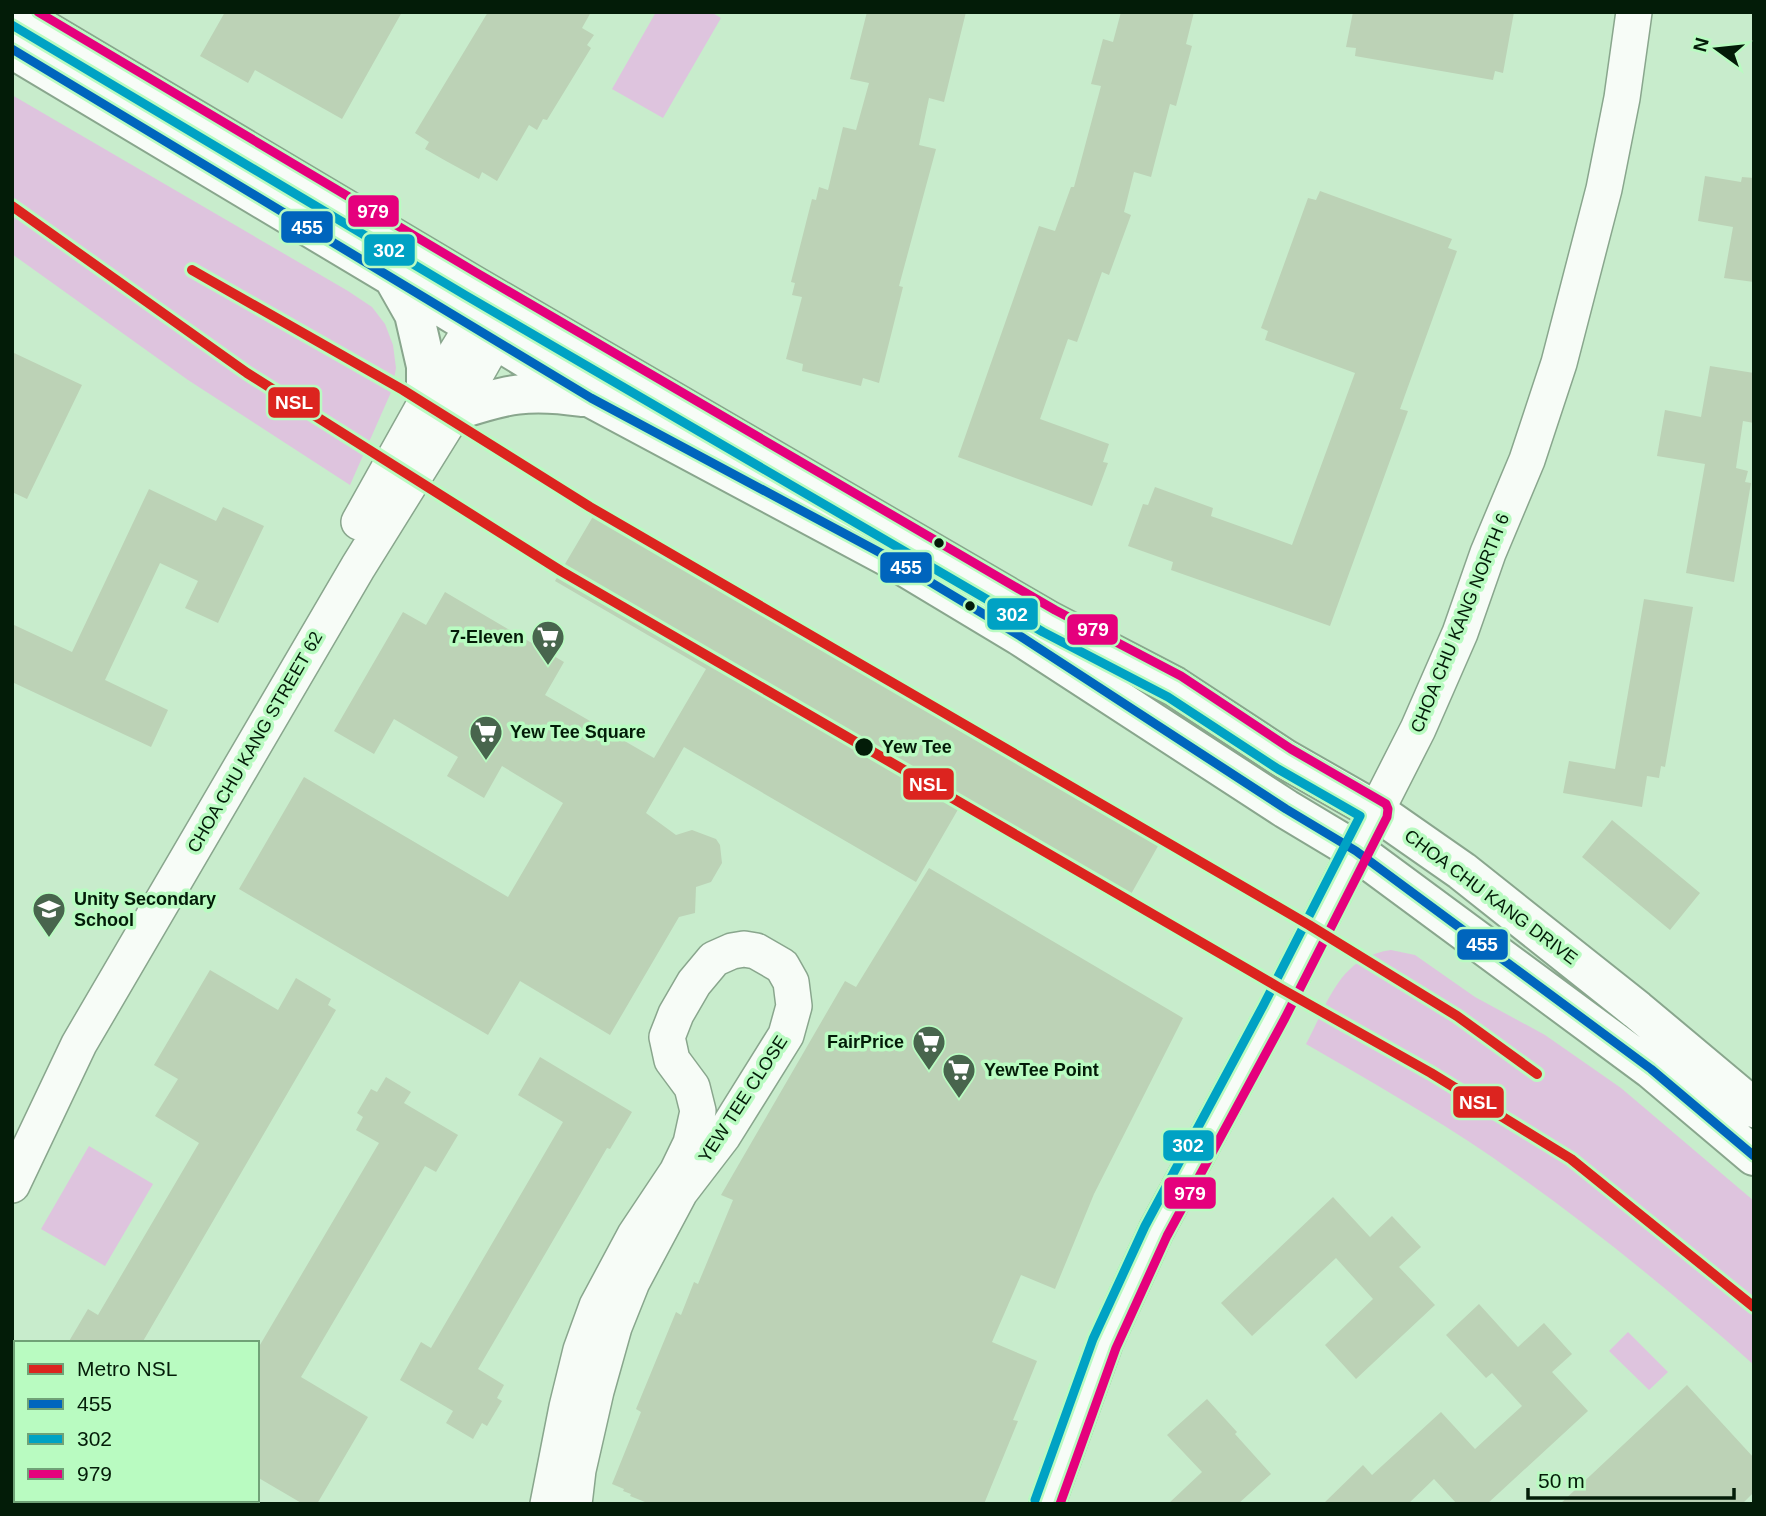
<svg xmlns="http://www.w3.org/2000/svg" width="1766" height="1516" viewBox="0 0 1766 1516" font-family="Arial,sans-serif">
<rect width="100%" height="100%" fill="#c8eccc"/>
<path fill="#dec4de" d="M656,12H711L721,18L663,118L612,89Z
M12,95L348,291L372,307L385,324L393,345L396,368L392,390L350,485L188,380L12,254Z
M1391,950L1415,955L1475,997L1545,1035L1621,1088L1754,1201V1365C1671,1291 1583,1220 1492,1157C1432,1116 1368,1080 1306,1044C1328,1003 1339,957 1391,950Z
M89,1146L153,1184L105,1266L41,1229Z
M1628,1332L1668,1372L1649,1390L1609,1351Z"/>
<path fill="#bcd2b6" d="M225,12H402L342,119L255,70L248,83L200,56Z
M488,12H591L582,28L594,35L587,45L591,48L547,120L543,119L537,130L529,125L497,181L482,172L479,179L446,161L425,149L429,142L415,133Z
M867,12H966L944,102L929,98L919,145L936,149L899,286L903,287L879,383L863,378L861,386L802,371L803,364L786,359L802,297L792,295L795,283L791,282L812,199L816,200L819,187L828,190L843,127L856,130L869,83L850,79Z
M1121,12H1194L1186,44L1192,46L1176,106L1170,104L1151,177L1134,172L1124,212L1131,215L1109,275L1102,272L1077,342L1068,339L1040,419L1109,444L1103,462L1108,463L1092,506L958,457L1039,226L1055,231L1071,187H1074L1101,86L1091,84L1103,39L1113,42Z
M1353,12H1514L1503,73L1495,71L1493,80L1355,56L1356,48L1346,47Z
M1705,176L1741,182L1742,177L1754,178V282L1724,278L1733,227L1698,221Z
M1320,191L1452,239L1448,248L1457,251L1400,409L1408,411L1330,626L1171,570L1173,562L1128,546L1143,504L1148,505L1155,487L1213,508L1211,516L1292,545L1355,373L1265,340L1268,331L1261,328L1308,198L1316,200Z
M12,352L82,385L27,499L12,492Z
M1710,366L1754,373V423L1743,421L1736,468L1748,471L1745,482L1751,483L1734,582L1686,573L1705,464L1657,456L1665,410L1701,417Z
M149,489L216,521L223,507L264,526L218,623L185,608L198,581L160,563L105,680L168,710L151,747L12,682V624L72,652Z
M598,508L1162,839L1126,903L960,806L916,882L684,747L646,813L676,835L692,830L716,839L720,845L722,863L711,882L696,887L695,913L679,917L610,1035L520,981L488,1035L239,889L304,777L508,897L563,803L502,766L484,798L447,776L458,757L394,719L374,754L334,731L403,612L426,625L445,592L564,662L545,695L654,758L706,669L555,581Z
M1644,599L1693,607L1665,767L1661,766L1659,778L1647,776L1642,807L1563,793L1569,761L1615,769Z
M1612,820L1700,893L1670,930L1582,857Z
M929,868L1183,1018L1094,1194L1055,1289L1021,1275L992,1342L1037,1361L1013,1420L1018,1421L984,1504H650L630,1496L631,1494L623,1491L624,1489L612,1484L641,1412L636,1409L676,1312L681,1315L694,1282L698,1284L733,1200L721,1195L845,981L856,987Z
M210,970L278,1010L296,978L331,999L328,1005L336,1010L142,1343H68L88,1309L98,1315L199,1143L155,1116L178,1079L154,1065Z
M540,1057L632,1112L610,1149L607,1148L478,1369L504,1385L497,1398L502,1401L487,1426L482,1423L473,1439L446,1423L453,1411L400,1380L421,1342L431,1348L563,1122L518,1095Z
M386,1077L411,1092L404,1103L458,1135L436,1172L425,1166L301,1377L368,1417L317,1504H303L257,1477V1350L379,1143L356,1130L363,1117L357,1113L371,1089L377,1092Z
M1333,1197L1370,1237L1392,1216L1421,1247L1399,1267L1435,1305L1356,1379L1325,1345L1373,1299L1336,1258L1252,1336L1221,1303Z
M1479,1304L1518,1347L1544,1323L1572,1354L1552,1372L1588,1411L1487,1504H1457L1434,1479L1408,1504H1323L1363,1465L1372,1475L1441,1412L1475,1449L1522,1406L1492,1373L1486,1378L1446,1335Z
M1687,1385L1754,1458V1492L1742,1504H1560Z
M1207,1399L1237,1432L1235,1434L1271,1474L1238,1504H1168L1202,1472L1167,1435Z"/>
<g fill="none" stroke-linecap="round" stroke-linejoin="round">
<defs>
<path id="minor" d="M359,522L426,402L488,301
M12,1185L79,1044L358,567L455,411L510,314
M12,1429L16,1435
M12,1493L16,1499
M67,1500L71,1504
M548,1504L567,1407L581,1350L597,1306L635,1235L677,1172L691,1143L698,1111L692,1087L672,1060L667,1037L676,1014L694,983L714,959L732,951L744,949L756,951L782,966L791,982L794,1006L786,1035L723,1136L680,1192L632,1282L614,1327L596,1391L578,1470L574,1504
M1047,1504L1105,1343L1156,1231L1274,1012L1418,729L1460,633L1488,553L1527,460L1559,363L1604,189L1622,98L1634,12"/>
<path id="major" d="M14,12L471,284L1049,621L1174,686L1285,759L1376,811L1462,871L1637,1010L1754,1108
M12,49L393,277L591,398L892,559L1020,636L1286,809L1356,851L1651,1069L1754,1156
M393,277L414,314L426,366V402
M455,411C506,394 528,389 582,397"/>
</defs>
<use href="#minor" stroke="#89a68d" stroke-width="38"/>
<use href="#major" stroke="#89a68d" stroke-width="42"/>
<use href="#minor" stroke="#f7fcf7" stroke-width="35"/>
<use href="#major" stroke="#f7fcf7" stroke-width="38"/>
<defs>
<path id="bus-1" d="M12,49L591,398L892,559L1020,636L1286,809L1356,851L1651,1069L1754,1156"/>
<path id="bus-2" d="M12,25L465,295L1043,632L1168,697L1278,769L1360,816L1263,1006L1145,1226L1093,1339L1035,1500"/>
<path id="bus-3" d="M38,12L477,273L1055,610L1181,676L1291,749L1386,804L1388,809L1387,817L1285,1018L1167,1236L1116,1348L1060,1504"/>
</defs>
<use href="#bus-1" stroke="#b9fbc1" stroke-width="14"/>
<use href="#bus-2" stroke="#b9fbc1" stroke-width="14"/>
<use href="#bus-3" stroke="#b9fbc1" stroke-width="14"/>
<use href="#bus-1" stroke="#0065bd" stroke-width="9"/>
<use href="#bus-2" stroke="#00a2c4" stroke-width="9"/>
<use href="#bus-3" stroke="#e5007d" stroke-width="9"/>
<defs>
<path id="metro-1" d="M12,206L247,373L561,571L1278,987L1431,1073L1571,1159L1754,1307
M192,270L403,390L590,507L1309,925L1457,1016L1537,1074"/>
</defs>
<use href="#metro-1" stroke="#b9fbc1" stroke-width="16"/>
<use href="#metro-1" stroke="#dc241f" stroke-width="10"/>
</g>
<defs>
<symbol id="supermarket-pin" viewBox="-11 -11 22 30"><path d="M0 17L-7.5 6A9.5 9.5 0 1 1 7.5 6Z" fill="#48654d" stroke="#b9fbc1"/><path d="M-6-5.5h2.5l.6 2H6L4.5 2H-2.5L-4.4-4H-6ZM-1.5 3.2a1.3 1.3 0 1 0 .1 0ZM3 3.2a1.3 1.3 0 1 0 .1 0Z" fill="#fff"/></symbol>
<symbol id="school-pin" viewBox="-11 -11 22 30"><path d="M0 17L-7.5 6A9.5 9.5 0 1 1 7.5 6Z" fill="#48654d" stroke="#b9fbc1"/><path d="M0-5L7-2L0 1L-7-2ZM-4 1L0 2.5L4 1V4Q0 6-4 4Z" fill="#fff"/></symbol>
</defs>
<g fill-rule="evenodd">
<use href="#supermarket-pin" x="529" y="618" width="38" height="52"/>
<use href="#supermarket-pin" x="467" y="713" width="38" height="52"/>
<use href="#school-pin" x="30" y="890" width="38" height="52"/>
<use href="#supermarket-pin" x="910" y="1023" width="38" height="52"/>
<use href="#supermarket-pin" x="940" y="1051" width="38" height="52"/>
</g>
<g fill="#031c08" stroke="#b9fbc1" stroke-width="2.5">
<circle cx="939" cy="543" r="6"/>
<circle cx="970" cy="606" r="6"/>
<circle cx="864" cy="747" r="10"/>
</g>
<g text-anchor="middle" stroke-width="7" stroke-linejoin="round" paint-order="stroke">
<g font-size="18" fill="#031c08" stroke="#b9fbc1">
<text transform="translate(1460 623) rotate(-68)" y="6">CHOA CHU KANG NORTH 6</text>
<text transform="translate(255 742) rotate(-60)" y="6">CHOA CHU KANG STREET 62</text>
<text transform="translate(1491 897) rotate(37)" y="6">CHOA CHU KANG DRIVE</text>
<text transform="translate(743 1099) rotate(-57)" y="6">YEW TEE CLOSE</text>
</g>
<g font-size="18" font-weight="bold" fill="#031c08" stroke="#b9fbc1" text-anchor="start">
<text x="524" y="643" text-anchor="end">7-Eleven</text>
<text x="510" y="738">Yew Tee Square</text>
<text x="74" y="905">Unity Secondary<tspan x="74" dy="21">School</tspan></text>
<text x="904" y="1048" text-anchor="end">FairPrice</text>
<text x="984" y="1076">YewTee Point</text>
</g>
<g font-size="18" font-weight="bold" fill="#031c08" stroke="#b9fbc1" text-anchor="start">
<text x="882" y="753">Yew Tee</text>
</g>
</g>
<g stroke="#b9fbc1" stroke-width="2.5">
<rect x="347" y="194" width="53" height="34" rx="7" fill="#e5007d"/>
<rect x="280" y="210" width="54" height="34" rx="7" fill="#0065bd"/>
<rect x="363" y="233" width="53" height="34" rx="7" fill="#00a2c4"/>
<rect x="267" y="386" width="54" height="33" rx="7" fill="#dc241f"/>
<rect x="879" y="551" width="54" height="33" rx="7" fill="#0065bd"/>
<rect x="986" y="597" width="53" height="34" rx="7" fill="#00a2c4"/>
<rect x="1066" y="613" width="53" height="33" rx="7" fill="#e5007d"/>
<rect x="902" y="767" width="53" height="34" rx="7" fill="#dc241f"/>
<rect x="1456" y="928" width="53" height="33" rx="7" fill="#0065bd"/>
<rect x="1452" y="1085" width="53" height="34" rx="7" fill="#dc241f"/>
<rect x="1162" y="1129" width="53" height="33" rx="7" fill="#00a2c4"/>
<rect x="1163" y="1176" width="54" height="34" rx="7" fill="#e5007d"/>
</g>
<g font-size="19" text-anchor="middle" font-weight="bold" fill="#fff">
<text x="373" y="218">979</text>
<text x="307" y="234">455</text>
<text x="389" y="257">302</text>
<text x="294" y="409">NSL</text>
<text x="906" y="574">455</text>
<text x="1012" y="621">302</text>
<text x="1093" y="636">979</text>
<text x="928" y="791">NSL</text>
<text x="1482" y="951">455</text>
<text x="1478" y="1109">NSL</text>
<text x="1188" y="1152">302</text>
<text x="1190" y="1200">979</text>
</g>
<rect width="1766" height="1516" fill="none" stroke="#031c08" stroke-width="28"/>
<rect x="14" y="1341" width="245" height="161" fill="#b9fbc1" stroke="#70a277" stroke-width="2"/>
<rect x="28" y="1364" width="35" height="10" fill="#dc241f" stroke="#70a277" stroke-width="2"/>
<text x="77" y="1376" font-size="21" fill="#031c08">Metro NSL</text>
<rect x="28" y="1399" width="35" height="10" fill="#0065bd" stroke="#70a277" stroke-width="2"/>
<text x="77" y="1411" font-size="21" fill="#031c08">455</text>
<rect x="28" y="1434" width="35" height="10" fill="#00a2c4" stroke="#70a277" stroke-width="2"/>
<text x="77" y="1446" font-size="21" fill="#031c08">302</text>
<rect x="28" y="1469" width="35" height="10" fill="#e5007d" stroke="#70a277" stroke-width="2"/>
<text x="77" y="1481" font-size="21" fill="#031c08">979</text>
<g transform="translate(1717 49) rotate(285)" stroke="#b9fbc1" stroke-width="5" paint-order="stroke">
<path d="M0-5L12 26L0 18L-12 26Z" fill="#031c08"/>
<text y="-10" font-size="19" font-weight="bold" text-anchor="middle" fill="#031c08">N</text>
</g>
<path d="M1528 1488v10h206v-10" fill="none" stroke="#031c08" stroke-width="3.5"/>
<text x="1538" y="1488" font-size="21" fill="#031c08" stroke="#b9fbc1" stroke-width="5" paint-order="stroke">50 m</text>
</svg>
